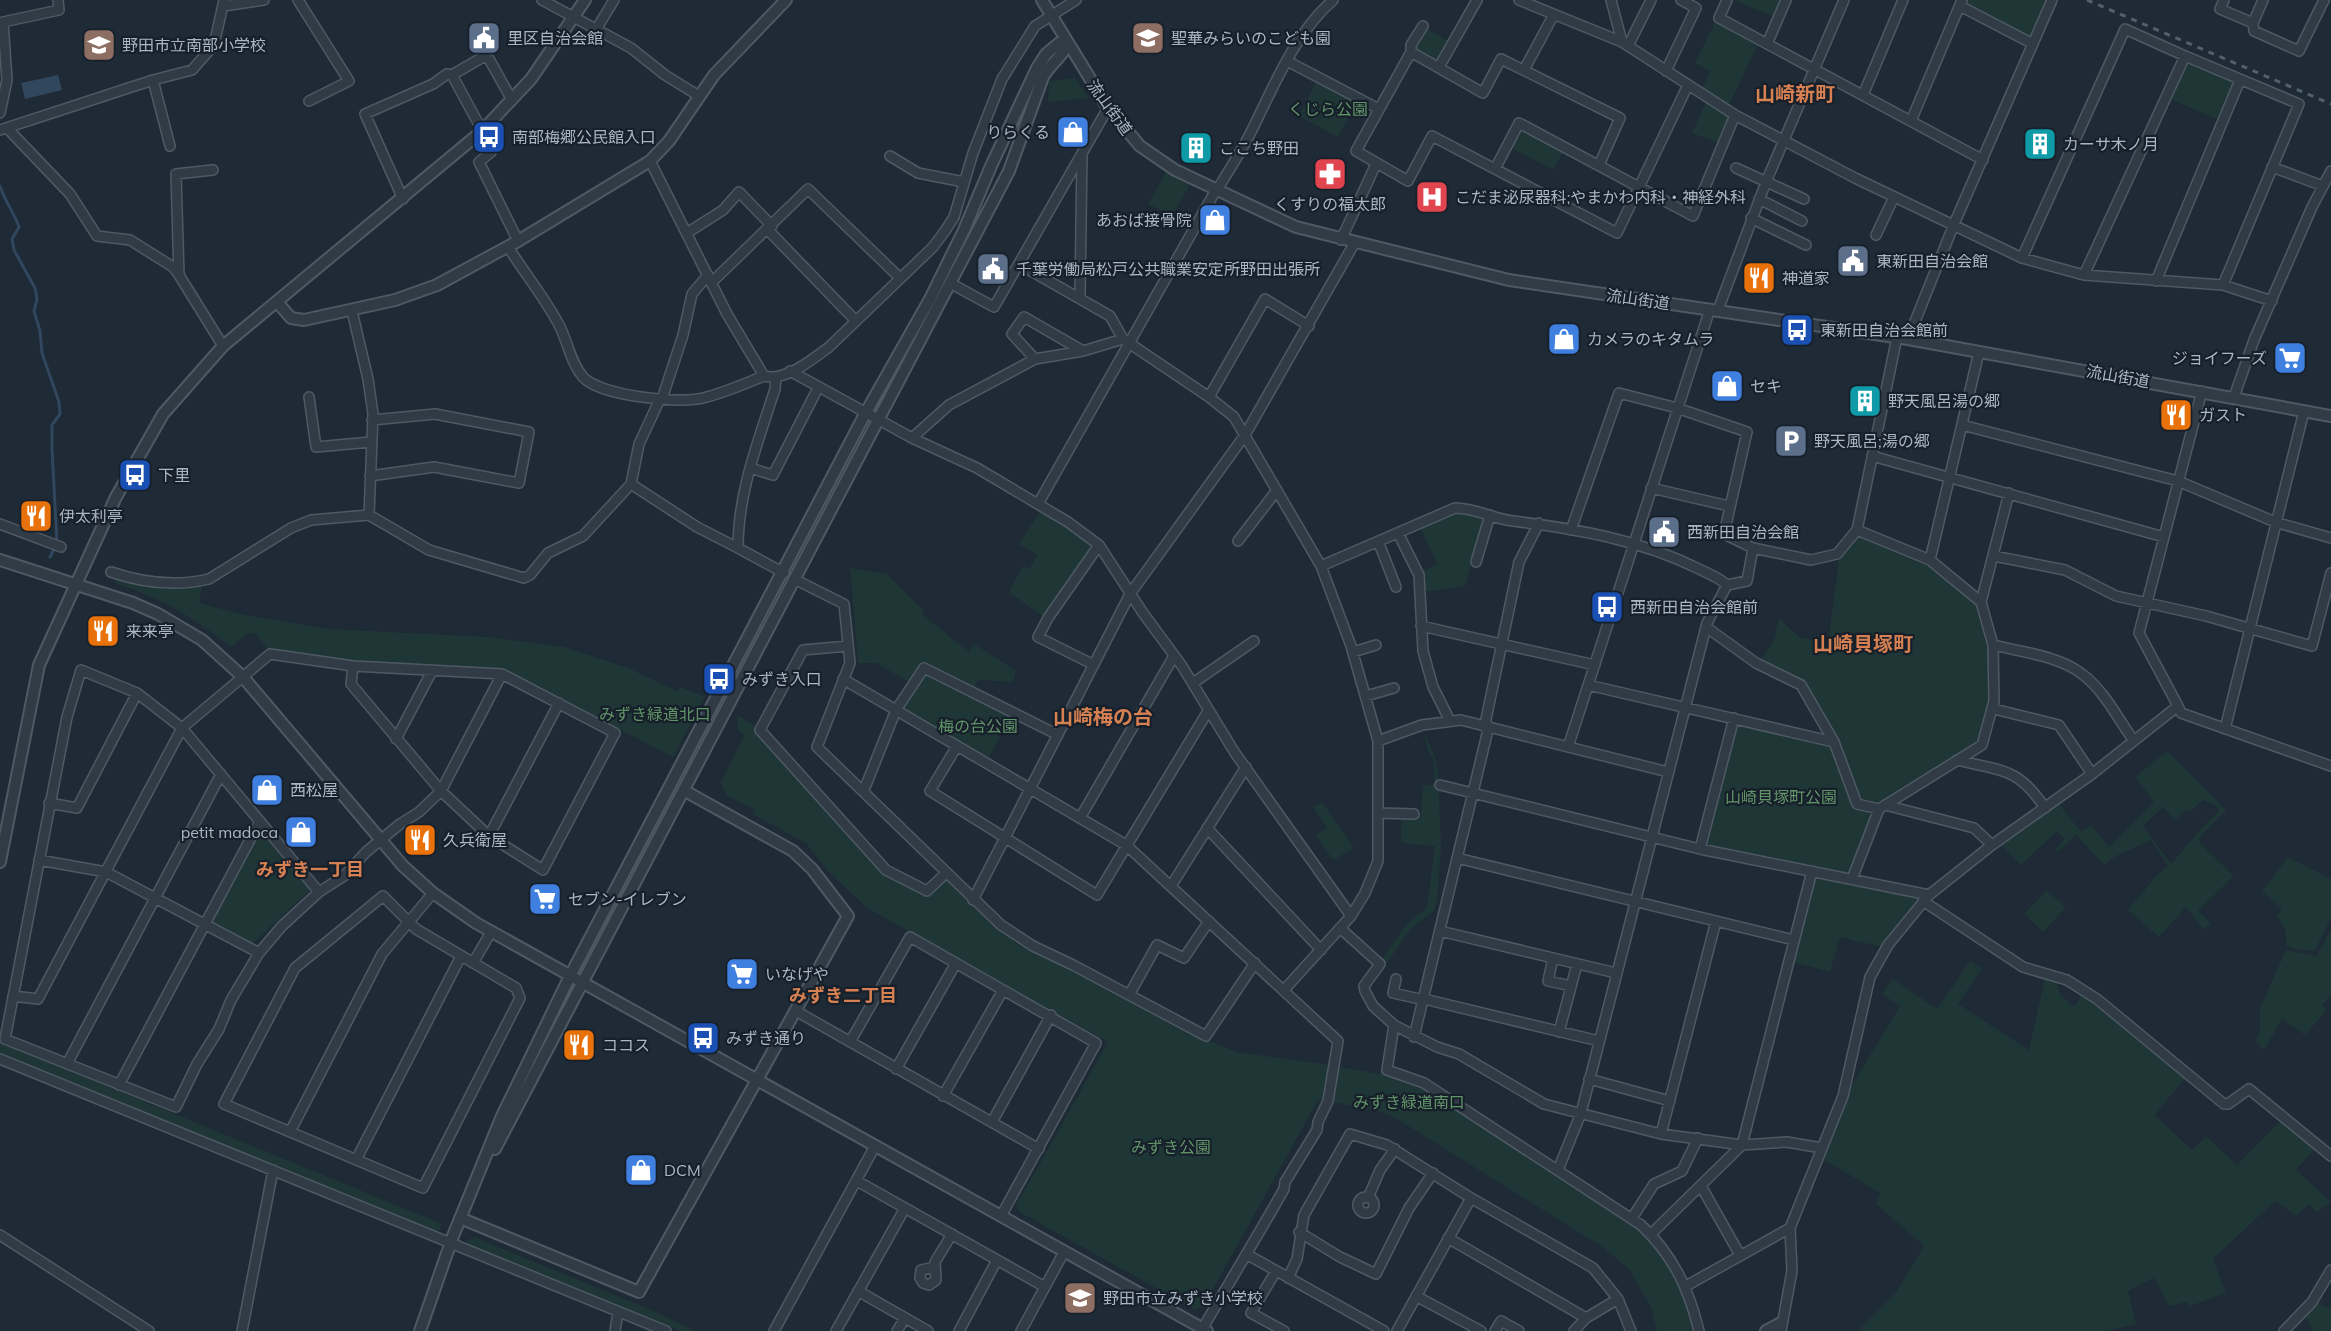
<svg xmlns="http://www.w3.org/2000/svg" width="2331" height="1331" viewBox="0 0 2331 1331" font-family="Mulish,'Noto Sans JP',sans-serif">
<rect width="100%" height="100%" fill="#1e2a35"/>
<path fill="#1f3636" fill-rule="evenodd" d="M1734,0H1781L1774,17Z
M1966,0H2049L2033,36L2029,38L1968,5Z
M1715,22L1758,45L1729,105L1702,89L1710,71L1695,63Z
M1424,27L1448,41L1438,58L1434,60L1415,49L1414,45Z
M2190,61L2232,79L2234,84L2219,120L2170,99L2186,65Z
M1075,78L1089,98L1048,102L1049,81Z
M1317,81L1357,102L1338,137L1299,116Z
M1706,102L1727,115L1728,119L1719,143L1692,133Z
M1524,131L1563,152L1553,170L1512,148L1520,132Z
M1166,172L1190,185L1172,216L1148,204Z
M1041,510L1091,542L1092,547L1044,617L1009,592L1023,566L1030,569L1037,555L1019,544Z
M1455,510L1486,517L1465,586L1423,592L1421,573L1437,564L1420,526Z
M1856,537H1861L1931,567L1978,607L1988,647L1989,708L1977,742L1877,804L1861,802L1858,799C1847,770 1823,694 1798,678C1787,672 1772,668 1760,661L1774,640L1779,618L1799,637L1828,644L1839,559Z
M850,568L887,574L924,611L922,614L969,652L974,644L1016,671L1013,682L979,680L974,688L922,662L909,682L876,663H858Z
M113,576L199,584L202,587L199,603L245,615L328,629L489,637L564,647L628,668L677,691L681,687L705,697L673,757L503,669L360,662L268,649L256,634L249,633L231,647C196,619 160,597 117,584Z
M928,675L1011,716L988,759L904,710L903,706L924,676Z
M737,715L757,727L755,731L883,873L928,898L943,882L948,881L994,926L1019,945L1060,963L1178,1028L1237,1052L1330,1065L1324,1100H1318L1203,1307L1195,1310L1018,1211L1016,1206L1108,1042L867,908L827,870L806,843L752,814L755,813L753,809L726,795L721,782L743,739L744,735L738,731Z
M1740,723L1831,744L1854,806L1869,811L1871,815L1850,872L1845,874L1707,846L1705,842L1736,725Z
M1422,728L1435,757L1438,775L1441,846L1437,901L1434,911L1411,928L1386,964L1381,960L1407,924L1427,908L1435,846L1401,843V816L1421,817L1423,786L1435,784L1433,758L1428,751Z
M2167,751L2226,810L2199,838V842L2234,876L2198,911L2211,923L2204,930L2186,907L2159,937L2128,910L2158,874L2168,866L2151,840L2114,857L2104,865L2076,835L2057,852L2055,849L2065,839L2057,831L2021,865L2000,844L2058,803L2081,832L2091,825L2109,847L2154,802L2135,777ZM2203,800L2216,805L2219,811C2202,826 2187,846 2171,864L2143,826L2163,807L2175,820L2186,809L2190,812Z
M1322,802L1354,848L1333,860L1315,835L1327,828L1313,807Z
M263,831L309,887V891L251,945L213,925L211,921L259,832Z
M2288,857L2331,879V918L2315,951L2293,949L2287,945L2285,929L2277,916L2282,909L2262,891Z
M1818,877L1916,897L1918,902L1882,947L1840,937L1830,972L1793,962L1814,880Z
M2047,891L2066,907L2043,932L2024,914Z
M2331,929V995L2322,1005L2327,1010L2305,1035L2282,1019L2264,1050L2256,1042L2260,1031V1008L2286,950L2317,956Z
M1970,961L1982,968L1958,1004L2029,1050L2045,978L2056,981L2060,994L2074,1007L2083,993L2121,1022L2185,1078L2155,1115L2192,1150L2206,1136L2237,1165L2282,1119L2316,1148L2296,1170L2331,1202L2317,1212L2309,1204L2296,1216L2275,1201L2213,1259L2226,1293L2190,1306L2187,1302L2169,1306L2154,1278L2128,1291L2136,1324L2107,1331H1858L1895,1294L1924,1246L1876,1204L1880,1193L1821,1158L1847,1093L1900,1006L1882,994L1893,979L1937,1009Z
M0,1042L442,1224L438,1233L0,1053Z
M1339,1067L1393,1076L1420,1085L1628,1220C1669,1257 1679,1279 1695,1331H1657L1651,1307L1629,1269L1601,1246L1397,1119L1379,1111L1333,1102Z
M474,1237L644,1307L696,1331H681L466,1246L468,1240Z
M2316,1301L2326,1307H2331V1331H2313L2305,1314Z"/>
<path fill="#30475e" d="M58,75L62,90L25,99L21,83Z"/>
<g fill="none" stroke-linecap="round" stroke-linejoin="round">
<path stroke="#30475e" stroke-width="3" d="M0,186C5,202 14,212 19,227L12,239L14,250L35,288L37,299L34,311L40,331L42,353L59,402L60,414L52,425V449L57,543L50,557"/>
<defs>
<path id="minor" d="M298,0L349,81L309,101
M542,0L631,48L665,75L699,96
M1519,0L1622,42L1735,115L1855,178L2022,258L2084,275L2223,285L2272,301
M1611,0L1622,42
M1727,0L1719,18L1983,160
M2224,0L2220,9L2253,23L2263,0
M224,6L264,0
M1960,6L2033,44
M2253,23L2254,31L2299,51L2324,0
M597,28L614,0
M1767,44L1786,0
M1628,46L1651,0
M1411,52V45L1423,26
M2185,56L2299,104L2223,285
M1287,61L1379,109
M1439,67L1477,0
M1524,70L1553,16
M1666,71L1696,8L1681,0
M452,75L483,57L489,59L512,100
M1863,95L1903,0
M0,113L7,80L3,22L59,10L58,0
M1911,121L1962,0
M7,128L70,194L97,236L130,240L173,267L179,275
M0,130L153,80
M170,146L153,80L192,70L214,45L224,0
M890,156L918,173L964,182
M650,161L727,314L764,376C785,382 813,359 829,347L933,247L945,231L954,217L973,153L1002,79L1035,26L1076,0
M1599,165L1620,118L1501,59L1483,93L1411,52L1356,151L1408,181L1432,136L1617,233L1688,85
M2272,167L2323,186
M1736,168L1804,199
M1495,169L1519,123L1693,216L1735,115
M213,170L176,174L179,275L223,346
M1217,190C1228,172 1240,153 1250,134C1273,88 1294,34 1333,0
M403,199L365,114L433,84L447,74L452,75L490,145L491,152L479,162L518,241
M1759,199L1802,221
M1751,218L1806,245
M768,230L855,320
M687,233L723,210L739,192L772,226
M1876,235L1894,197
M1341,240L1376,164
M508,247C524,272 544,297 558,323C568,341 570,362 583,377C600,396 679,404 703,398C724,393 744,384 764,376
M2022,258L2125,29L2185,56L2084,275
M1019,264L1110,316L1123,339L1209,397L1234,417L1321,566L1351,646L1378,741V861L1365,893L1351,916L1284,990
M2156,281L2240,80
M711,283L808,189L900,278
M950,283L994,307L1108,108
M1080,297L1082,153
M1718,310L1766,182L1844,0
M352,311L368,379L373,414L369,515
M1908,339L1954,224L2052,0
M1035,359L1012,334L1024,317L1083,351
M790,371L912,438L977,468L1068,522L1099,545L1143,613L1182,666L1235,753L1351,916
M776,377L775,389C758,442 738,492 738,548L784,573
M309,397L316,447L371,442
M1209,397L1265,299L1309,326
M2234,397L2254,340L2312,207L2331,171
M662,399L683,335L692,294L708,275
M1962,425L2178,481L2275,522L2331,538
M912,438L949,405L1035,359L1083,351L1123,339
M1872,456L2164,537
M750,468L773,475L818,388
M370,476L434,467L519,483L529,432L435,414L372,420
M631,484L697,527L738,548
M1651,488L1729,506
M1038,504L1216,190
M0,524L61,547
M1571,530L1619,393L1677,408L1747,432L1724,534L1753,548
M1398,533L1419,575L1423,651L1433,687L1450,721
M1238,541L1277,490
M1378,541L1396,587
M1994,556L2065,570L2116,596L2206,616L2312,646L2331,573
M1930,560L1979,352
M1476,562L1490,515
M1321,566L1455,508C1476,508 1493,519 1513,521C1577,529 1641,540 1699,569C1709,574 1720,578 1727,585
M111,572C143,583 175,587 209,579L291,528L311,520L369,515L429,550L524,578L530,575L548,553L583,536L631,484L639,444L660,399
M794,579L844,604L850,663L817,747L1001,925L1033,946L1073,965L1206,1036L1255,963
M1981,602L2009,493
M1421,626L1595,665
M1706,627L1756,663L1801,685L1834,742L1857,804L1879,809L1982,745L1994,701L1993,645L1981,602L1930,560L1857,530
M1993,645C2022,652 2059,656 2082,674C2104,690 2118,719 2134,741
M848,646L803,650L760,730L886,870L927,891L946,873
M1353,652L1376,645
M1094,665L1038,637L1048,618L1099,545
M843,679L1126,845L1338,1041L1328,1101L1318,1122L1317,1130L1285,1182L1284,1189C1257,1237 1229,1283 1201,1331
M1193,683L1254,641
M1588,685L1834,742
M1366,696L1394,688
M2178,706L2139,633L2202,391
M1994,709L2059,725L2092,774
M2225,729L2304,411
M396,739L432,671
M1378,741L1422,725L1461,720L1668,772
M957,746L930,791L1097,895L1208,711
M1568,747L1710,309
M1957,760C2001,771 2018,767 2045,808
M1440,785L1700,849L1929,895
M864,790L896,710L924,668L1058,735
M49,803L77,808L137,693
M1885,805L1974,828L1992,845
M1379,813L1414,814
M1080,818L1174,656
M1207,828L1321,950
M489,836L559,703
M1700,849L1734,718
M1457,858L1794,940
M39,860L106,872L259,953
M1852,879L1879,809
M1171,886L1246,767
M319,892L182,728L137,693L81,670L67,717L5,1039L176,1107L197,1064L219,1029L231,1000L259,953L282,926L319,892L344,876L366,852L400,824L419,812L441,791L502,674
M383,896L416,929L516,988L520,998L423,1188L224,1104L295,968Z
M973,900L1130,594L1245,435L1354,244
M1923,901L2023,967L2067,980L2097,999L2224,1104H2228L2249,1089L2331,1156
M1340,928L1380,964L1364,986L1365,991L1373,1006L1394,1025L1437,1047L1459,1054L1544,1104L1661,1134L1742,1145L1787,1142L1822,1148
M1440,931L1616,973
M1553,958L1548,981L1571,986
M473,963L491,932
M1396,979L1393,993L1424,1000
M1129,995L1157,945L1184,958L1209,921
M13,996L38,999L182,728L270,654L353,666L502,674L615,733L543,870L489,836L441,791L351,684L353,666
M1424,999L1599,1041
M796,1011L1039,1149
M1394,1025L1387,1070L1424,1083L1641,1225C1673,1255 1689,1289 1699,1331
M1559,1032L1577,964
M1414,1037L1487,734L1486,719L1519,562L1539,523
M850,1042L910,937L1096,1043L1001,1216
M0,1059L666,1331
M67,1064L221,774
M896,1069L956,963
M1589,1079L1670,1101
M119,1085L260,821
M943,1096L1003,990
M992,1122L1051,1015
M290,1132L382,954L433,893
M1661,1134L1716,921
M356,1160L461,956
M1558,1170L1581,1113L1707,623L1727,585L1747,581L1753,548L1811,560L1837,554L1857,530L1897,337
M857,1181L905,1208
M1701,1186L1740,1255
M1358 1205a8 8 0 1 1 16 0a8 8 0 1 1-16 0Z
M1368,1198L1380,1170L1395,1149
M1632,1218L1654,1184L1682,1171L1698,1138
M1299,1232L1340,1257L1376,1274L1409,1208L1433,1173
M1651,1234L1742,1145L1812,871
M0,1235L149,1331
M1448,1238L1586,1318
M1248,1255L1384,1331
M935,1267L921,1270L920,1278L923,1283L929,1285L936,1280L935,1262L952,1234
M1276,1271L1251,1313L1284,1331
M1288,1278L1297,1259L1304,1215L1350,1134L1387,1145L1471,1198
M1686,1286L1790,1228
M858,1291L928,1331
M1416,1296L1481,1331
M242,1331L273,1170
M615,1331L618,1312
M774,1331L875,1146
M836,1331L905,1208L1045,1287
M897,1331L905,1318
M959,1331L997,1260
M1021,1331L1064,1252
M1397,1331L1471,1198L1593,1268L1618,1299L1631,1331
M1495,1331L1501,1321L1519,1331
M1574,1331L1586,1318L1618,1299
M1781,1331L1792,1271L1790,1228L1843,1096L1870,977L1888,945L1929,895L1992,845L2092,774L2178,706L2181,713L2331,766
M2284,1331L2312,1302L2331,1270"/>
<path id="tertiary" d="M1042,0L1108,108L1140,146L1175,170L1296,227L1509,280L1908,339L2331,416
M277,302L291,318L304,320L395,300L437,285L518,241L650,161L669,141L714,75L786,0
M0,560L133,603L158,614L202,640L243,677L403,866L433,893L476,923L1207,1331
M0,862L39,665L116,497L163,414L223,346L481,132L531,79L585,0
M495,1149L1009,171L1043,77C1050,64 1062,57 1068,44
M460,1218L639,1292L848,916L812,869L793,851L685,791
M420,1331L453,1236L502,1116L570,976L865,414L930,299L964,230L991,166L1037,68L1046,54L1059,43L1068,44
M1766,1331L1781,1323"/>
</defs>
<use href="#minor" stroke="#4e5964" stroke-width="12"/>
<use href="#tertiary" stroke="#4e5964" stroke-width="14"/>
<use href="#minor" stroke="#313b46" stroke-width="9"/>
<use href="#tertiary" stroke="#313b46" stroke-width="10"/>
<path stroke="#52606e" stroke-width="3" stroke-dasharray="6 6" stroke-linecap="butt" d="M2087,0L2331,104"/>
</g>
<defs>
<symbol id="civic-square" viewBox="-11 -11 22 22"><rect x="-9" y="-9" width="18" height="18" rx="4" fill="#5c6f8a" stroke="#17202a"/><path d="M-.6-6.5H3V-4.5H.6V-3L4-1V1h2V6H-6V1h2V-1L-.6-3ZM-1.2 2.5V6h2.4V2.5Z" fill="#fff"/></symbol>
<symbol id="school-square" viewBox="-11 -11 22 22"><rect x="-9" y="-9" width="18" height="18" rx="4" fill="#8d6e63" stroke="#17202a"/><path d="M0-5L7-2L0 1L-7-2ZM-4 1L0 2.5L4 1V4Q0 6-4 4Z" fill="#fff"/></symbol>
<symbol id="shop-square" viewBox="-11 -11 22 22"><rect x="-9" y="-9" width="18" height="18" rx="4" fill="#3f7fe0" stroke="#17202a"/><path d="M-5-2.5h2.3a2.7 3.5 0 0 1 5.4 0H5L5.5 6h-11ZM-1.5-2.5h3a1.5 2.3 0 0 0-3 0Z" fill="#fff"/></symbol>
<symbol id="bus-square" viewBox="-11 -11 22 22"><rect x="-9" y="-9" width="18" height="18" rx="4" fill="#1a4fb4" stroke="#17202a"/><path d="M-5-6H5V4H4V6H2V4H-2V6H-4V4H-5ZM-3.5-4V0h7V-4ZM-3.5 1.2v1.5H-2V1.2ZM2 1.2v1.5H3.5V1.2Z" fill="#fff"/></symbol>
<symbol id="building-square" viewBox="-11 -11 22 22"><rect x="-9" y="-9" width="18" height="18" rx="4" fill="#0f9aa8" stroke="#17202a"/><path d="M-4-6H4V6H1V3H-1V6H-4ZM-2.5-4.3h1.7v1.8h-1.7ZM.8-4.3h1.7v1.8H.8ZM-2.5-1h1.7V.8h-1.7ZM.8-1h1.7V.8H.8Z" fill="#fff"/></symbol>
<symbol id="pharmacy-square" viewBox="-11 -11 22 22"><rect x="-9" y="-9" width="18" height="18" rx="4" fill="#e0444e" stroke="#17202a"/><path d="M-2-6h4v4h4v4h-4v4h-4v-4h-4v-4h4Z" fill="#fff"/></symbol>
<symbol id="hospital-square" viewBox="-11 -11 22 22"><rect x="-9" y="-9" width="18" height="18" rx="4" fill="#e0444e" stroke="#17202a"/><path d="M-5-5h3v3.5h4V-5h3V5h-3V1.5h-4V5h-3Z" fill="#fff"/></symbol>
<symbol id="restaurant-square" viewBox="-11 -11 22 22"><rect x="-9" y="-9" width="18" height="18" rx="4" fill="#e8710a" stroke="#17202a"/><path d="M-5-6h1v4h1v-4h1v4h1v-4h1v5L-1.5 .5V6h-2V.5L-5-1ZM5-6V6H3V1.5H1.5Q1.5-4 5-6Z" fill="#fff"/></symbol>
<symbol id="supermarket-square" viewBox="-11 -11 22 22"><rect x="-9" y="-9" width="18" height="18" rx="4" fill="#3f7fe0" stroke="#17202a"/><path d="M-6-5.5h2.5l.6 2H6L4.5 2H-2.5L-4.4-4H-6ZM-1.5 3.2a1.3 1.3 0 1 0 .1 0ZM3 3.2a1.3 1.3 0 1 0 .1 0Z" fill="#fff"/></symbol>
<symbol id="parking-square" viewBox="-11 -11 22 22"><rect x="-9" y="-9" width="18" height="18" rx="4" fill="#5c6f8a" stroke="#17202a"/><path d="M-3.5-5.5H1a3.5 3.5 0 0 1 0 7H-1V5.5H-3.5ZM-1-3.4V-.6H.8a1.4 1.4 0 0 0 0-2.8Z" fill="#fff"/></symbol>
</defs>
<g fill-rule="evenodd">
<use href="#civic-square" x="465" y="19" width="38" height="38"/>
<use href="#school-square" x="1129" y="19" width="38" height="38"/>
<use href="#school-square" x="80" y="26" width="38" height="38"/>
<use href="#shop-square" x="1054" y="113" width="38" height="38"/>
<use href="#bus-square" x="470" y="118" width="38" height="38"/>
<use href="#building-square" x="2021" y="125" width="38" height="38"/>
<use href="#building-square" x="1177" y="129" width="38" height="38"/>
<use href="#pharmacy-square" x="1311" y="155" width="38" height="38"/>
<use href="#hospital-square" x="1413" y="178" width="38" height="38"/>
<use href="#shop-square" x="1196" y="201" width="38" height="38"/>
<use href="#civic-square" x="1834" y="242" width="38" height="38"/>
<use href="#civic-square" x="974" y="250" width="38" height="38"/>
<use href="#restaurant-square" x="1740" y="259" width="38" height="38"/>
<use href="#bus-square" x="1778" y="311" width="38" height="38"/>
<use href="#shop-square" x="1545" y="320" width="38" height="38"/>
<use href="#supermarket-square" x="2271" y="339" width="38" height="38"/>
<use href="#shop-square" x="1708" y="367" width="38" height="38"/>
<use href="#building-square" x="1846" y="382" width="38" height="38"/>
<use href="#restaurant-square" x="2157" y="396" width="38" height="38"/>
<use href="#parking-square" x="1772" y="422" width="38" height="38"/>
<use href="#bus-square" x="116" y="456" width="38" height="38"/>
<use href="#restaurant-square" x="17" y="497" width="38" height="38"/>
<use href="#civic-square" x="1645" y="513" width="38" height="38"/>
<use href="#bus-square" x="1588" y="588" width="38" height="38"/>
<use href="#restaurant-square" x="84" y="612" width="38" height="38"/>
<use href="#bus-square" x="700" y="660" width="38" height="38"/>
<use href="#shop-square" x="248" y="771" width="38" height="38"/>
<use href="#shop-square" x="282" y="813" width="38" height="38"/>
<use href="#restaurant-square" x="401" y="821" width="38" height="38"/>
<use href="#supermarket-square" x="526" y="880" width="38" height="38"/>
<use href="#supermarket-square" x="723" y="955" width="38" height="38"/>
<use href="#bus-square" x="684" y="1019" width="38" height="38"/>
<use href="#restaurant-square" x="560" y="1026" width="38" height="38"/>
<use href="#shop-square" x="622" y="1151" width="38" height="38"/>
<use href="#school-square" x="1061" y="1279" width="38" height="38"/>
</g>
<g text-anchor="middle" stroke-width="4.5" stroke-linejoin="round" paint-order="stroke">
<g font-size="16" fill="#aab6c4" stroke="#17202a" text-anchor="start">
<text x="507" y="44">里区自治会館</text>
<text x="1171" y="44">聖華みらいのこども園</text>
<text x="122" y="51">野田市立南部小学校</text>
<text x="1050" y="138" text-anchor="end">りらくる</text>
<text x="512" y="143">南部梅郷公民館入口</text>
<text x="2063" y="150">カーサ木ノ月</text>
<text x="1219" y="154">ここち野田</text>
<text x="1455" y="203">こだま泌尿器科;やまかわ内科・神経外科</text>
<text x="1330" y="210" text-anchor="middle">くすりの福太郎</text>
<text x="1192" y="226" text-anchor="end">あおば接骨院</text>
<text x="1876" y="267">東新田自治会館</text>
<text x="1016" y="275">千葉労働局松戸公共職業安定所野田出張所</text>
<text x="1782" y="284">神道家</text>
<text x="1820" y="336">東新田自治会館前</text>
<text x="1587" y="345">カメラのキタムラ</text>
<text x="2267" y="364" text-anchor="end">ジョイフーズ</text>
<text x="1750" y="392">セキ</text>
<text x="1888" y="407">野天風呂湯の郷</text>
<text x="2199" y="421">ガスト</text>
<text x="1814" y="447">野天風呂;湯の郷</text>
<text x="158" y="481">下里</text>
<text x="59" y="522">伊太利亭</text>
<text x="1687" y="538">西新田自治会館</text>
<text x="1630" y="613">西新田自治会館前</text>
<text x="126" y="637">来来亭</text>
<text x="742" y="685">みずき入口</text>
<text x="290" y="796">西松屋</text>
<text x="278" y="838" text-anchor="end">petit madoca</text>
<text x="443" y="846">久兵衛屋</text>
<text x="568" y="905">セブン-イレブン</text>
<text x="765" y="980">いなげや</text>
<text x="726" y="1044">みずき通り</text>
<text x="602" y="1051">ココス</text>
<text x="664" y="1176">DCM</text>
<text x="1103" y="1304">野田市立みずき小学校</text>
</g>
<g font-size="16" fill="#aab6c4" stroke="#17202a">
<text transform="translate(1110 107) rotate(54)" y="6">流山街道</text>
<text transform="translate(1638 299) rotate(8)" y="6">流山街道</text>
<text transform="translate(2118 376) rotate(10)" y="6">流山街道</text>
</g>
<g font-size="16" fill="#629469" stroke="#17202a">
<text x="1328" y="115">くじら公園</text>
<text x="655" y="720">みずき緑道北口</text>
<text x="978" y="732">梅の台公園</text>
<text x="1781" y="803">山崎貝塚町公園</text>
<text x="1409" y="1108">みずき緑道南口</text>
<text x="1171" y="1153">みずき公園</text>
</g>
<g font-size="18" font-weight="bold" fill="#d78052" stroke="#17202a">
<text x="310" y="876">みずき一丁目</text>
<text x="843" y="1002">みずき二丁目</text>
</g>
<g font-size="20" font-weight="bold" fill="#d78052" stroke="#17202a">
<text x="1795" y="101">山崎新町</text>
<text x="1863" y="651">山崎貝塚町</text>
<text x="1103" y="724">山崎梅の台</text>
</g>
</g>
</svg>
